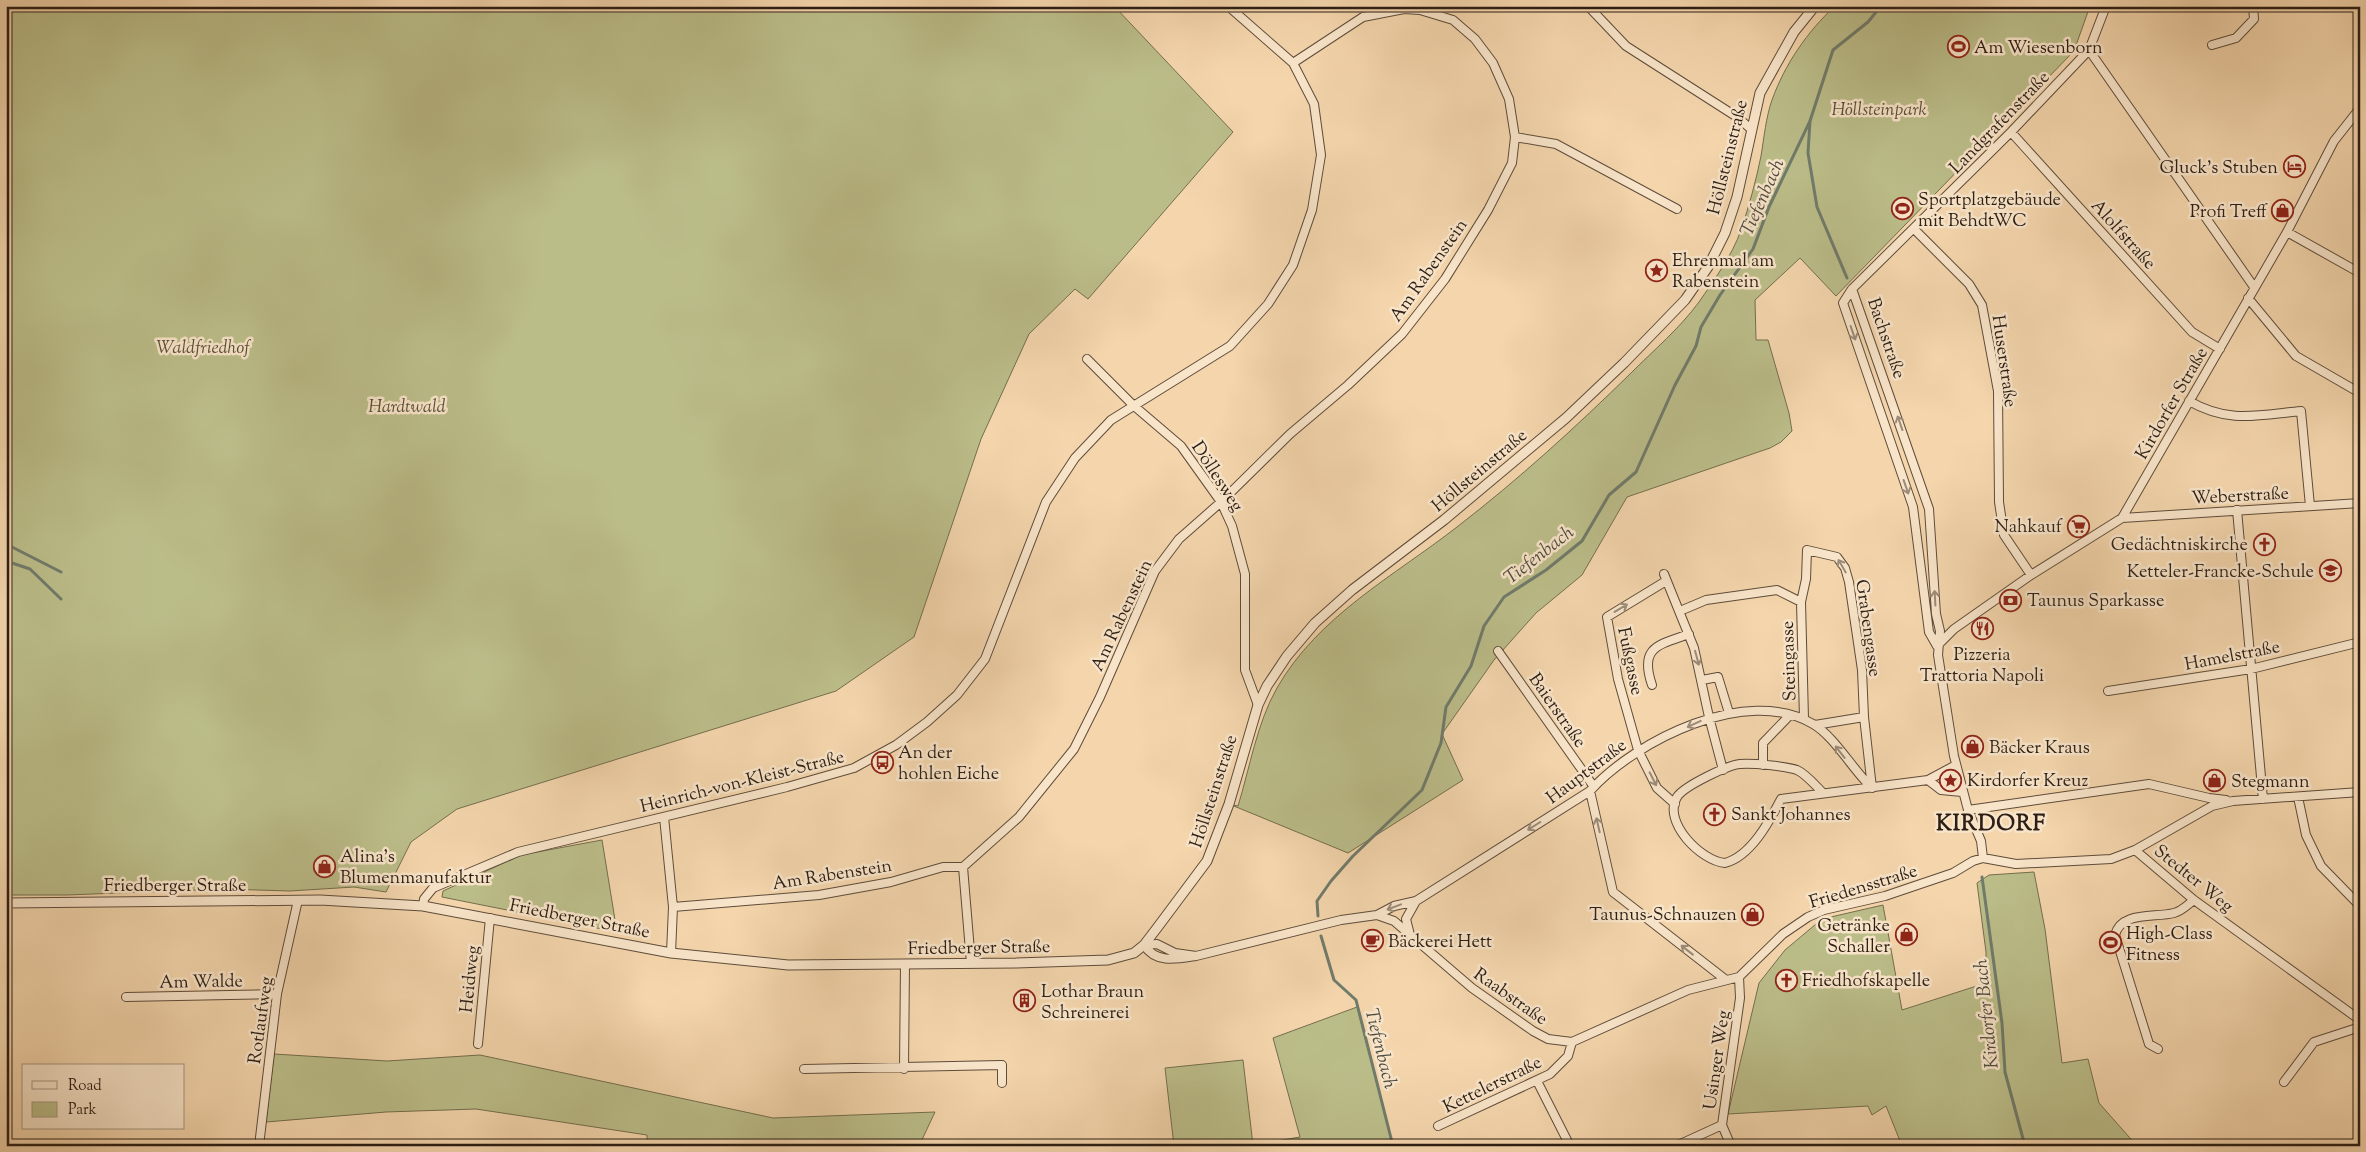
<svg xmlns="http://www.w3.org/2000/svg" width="2366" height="1152" viewBox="0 0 2366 1152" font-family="'Sorts Mill Goudy',serif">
<rect width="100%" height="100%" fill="#f4d5ac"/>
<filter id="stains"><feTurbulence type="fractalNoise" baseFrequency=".004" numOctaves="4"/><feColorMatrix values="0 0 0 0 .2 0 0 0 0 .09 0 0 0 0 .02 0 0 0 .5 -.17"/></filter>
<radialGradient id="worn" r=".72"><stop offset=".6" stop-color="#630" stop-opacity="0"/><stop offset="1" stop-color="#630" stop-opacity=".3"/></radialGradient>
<path fill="#bbbd89" stroke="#746e4e" d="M6,6H1114L1233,132L1088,299L1075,289L1029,334L981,439L914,637L836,691L457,809L411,842L386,892L354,887L290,891L223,889L67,895H6Z
M1835,6H2090L2074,51L1836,296L1800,258L1755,300L1756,340H1768L1789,413L1792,431L1781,442L1770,448L1627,497L1582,575L1536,613L1494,660L1442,734L1463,780L1348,853L1229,804L1238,806C1250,767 1257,723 1277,688C1318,616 1394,576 1457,527C1519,479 1576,427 1631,373C1655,349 1679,329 1699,302C1714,280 1732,256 1741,230C1749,206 1756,181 1761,156C1764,138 1766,117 1772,100C1785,64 1807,32 1835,6Z
M602,840L617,932L442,897L443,891L521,855Z
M2034,872L2045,929L2062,1063L2088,1059L2099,1103L2137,1146H1902L1886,1106L1872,1115L1868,1106L1728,1114L1759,983L1785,950L1822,919L1883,905L1902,1010L1986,983V952L1977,883L1989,875Z
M1357,1007L1393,1146H1174L1165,1068L1243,1060L1253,1145L1300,1137L1273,1038Z
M274,1054L387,1061L480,1055L773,1118L935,1112L919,1146H647V1135L476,1109L386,1112L266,1122Z"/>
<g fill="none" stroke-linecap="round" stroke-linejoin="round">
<path stroke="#707b6b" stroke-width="3" d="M1847,278L1817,207L1808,153L1810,121L1833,50L1868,22L1881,6
M10,546L61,572
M6,561L30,569L61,599
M1982,877L2002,1023L2005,1072L2025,1146
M1318,916L1317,901L1331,881L1353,856L1422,790L1441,743L1446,707L1471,666L1484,626L1504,597L1546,570L1582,541L1609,495L1636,472L1675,385L1696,346L1701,327L1720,295L1753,249L1769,207L1810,121
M1321,936L1334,980L1356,1000L1393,1146"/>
<defs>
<path id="minor" d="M1588,6L1626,46L1737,117L1751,129
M2212,45L2236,38L2254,19L2253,6
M2089,50L2254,287
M2011,132L2192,332L2220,349
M1515,137L1556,144L1677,209
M1914,229L1969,284L1982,305L1998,391L1999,502L2004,535L2031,575
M2287,232L2360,273
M1852,289L1929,509L1936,614L1940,631L1938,655L1954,756L1968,810L1981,841L1983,858
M2248,298L2296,356L2360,393
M1087,359L1133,405L1181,446L1221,502L1232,526L1245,574V670L1258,705
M2189,401C2229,424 2258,415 2301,411L2310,506
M2237,510L2263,799
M2122,518L2360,503
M1664,574L1694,648L1709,717L1723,770
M1666,581L1607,617L1618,679L1638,750L1657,788L1675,804
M1680,611L1706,600L1777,590L1801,602
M1937,646L1929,632L1913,507L1843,303L1852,289L2011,132L2089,50L2106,6
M1937,646L1954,629L2031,575L2122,518L2287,232L2334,141L2360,108
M1498,651L1594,787
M1702,680L1718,677L1729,713
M1652,685C1639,647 1658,645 1689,634
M2108,691L2251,669L2360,642
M1804,719L1801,602L1806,579L1807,550L1837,557L1845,568L1849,582L1862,670L1864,717L1872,788
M1815,725L1864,717
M1763,765V743L1789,716
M1928,780L1941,790L1962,792
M1590,791L1613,892L1726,980
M1823,793C1816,786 1806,774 1797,770C1785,766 1753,763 1740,764C1728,765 1684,786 1677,797C1662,822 1701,861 1725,863C1751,856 1769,822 1781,799L1928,780L1956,765
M2298,797L2306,835L2321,866L2360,906
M1968,810L2149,784L2209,798L2226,800
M664,817L673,907L671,953
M2135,850L2194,900L2360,1020
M963,867L971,963
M423,906L424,899L433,888L518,852L787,787L854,768L896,745L927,722L957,695L985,659L1046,502L1075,458L1111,420L1230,346L1268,304L1293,265L1312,210L1321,155L1314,104L1293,63L1228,6
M673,907L819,895L891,882L943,867H963L1019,817L1074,749L1100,697L1155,571L1179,539L1221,502L1290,434L1348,385L1402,334L1445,279L1488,210L1512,163L1515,137L1509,99L1493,63L1475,39L1453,20L1420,10L1404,9L1363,17L1293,63
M1377,915L1394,906L1416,901L1590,791C1636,740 1747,685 1813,724C1834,736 1853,770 1872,788
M1410,935L1406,919L1416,901
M1196,956L1175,953L1157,944L1144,945C1156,964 1177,959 1196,956L1341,920L1377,915L1394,921L1472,988L1533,1031L1548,1039L1572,1042L1688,990L1739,977
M1739,977L1783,934L1808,917L1824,910L1885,896L1953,873L1973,861L1983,858L2016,864L2111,859L2135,850L2212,806L2233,801L2360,792
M126,997L277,994
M478,1044L490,918
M2158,1049L2149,1044L2115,935C2121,911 2154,918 2174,913C2182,911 2187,905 2194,900
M804,1069L1002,1065V1083
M904,1069L905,964
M1537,1081L1570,1146
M2284,1082L2314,1042L2360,1027
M1438,1126L1550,1074L1568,1056L1572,1042
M259,1146L277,994L298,900
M1676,1146L1722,1125
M1731,1146L1722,1125L1740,998L1739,977"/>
<path id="tertiary" d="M6,903L320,900L423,906L671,953L788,965L1016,963L1108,960L1134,953L1144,945L1157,928L1207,861L1229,804L1258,705L1267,686L1287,656L1315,623L1352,590L1444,520L1566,418L1624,363L1685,300L1708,267L1725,233L1737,197L1760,93L1794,32L1815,6"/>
</defs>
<use href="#minor" stroke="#5e4c3a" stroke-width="10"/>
<use href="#tertiary" stroke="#5e4c3a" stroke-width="11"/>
<use href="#minor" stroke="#f8e4c9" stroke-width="8"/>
<use href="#tertiary" stroke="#f8e4c9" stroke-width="9"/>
</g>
<defs><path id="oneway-shaft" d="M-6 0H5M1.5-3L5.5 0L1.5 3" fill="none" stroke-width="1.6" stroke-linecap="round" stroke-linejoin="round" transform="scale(1.25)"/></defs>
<g stroke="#9c8b78">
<use href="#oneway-shaft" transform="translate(1853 333) rotate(71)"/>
<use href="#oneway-shaft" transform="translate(1900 423) rotate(-109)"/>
<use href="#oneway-shaft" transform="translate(1906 487) rotate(71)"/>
<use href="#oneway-shaft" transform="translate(1842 566) rotate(-120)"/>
<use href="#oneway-shaft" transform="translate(1935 598) rotate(-93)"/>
<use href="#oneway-shaft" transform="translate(1621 608) rotate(-31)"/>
<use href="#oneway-shaft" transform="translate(1697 658) rotate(75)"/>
<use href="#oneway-shaft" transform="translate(1694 724) rotate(155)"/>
<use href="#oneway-shaft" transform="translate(1840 752) rotate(-128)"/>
<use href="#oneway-shaft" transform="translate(1653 779) rotate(63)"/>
<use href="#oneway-shaft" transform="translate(1598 825) rotate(-103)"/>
<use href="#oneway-shaft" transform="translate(1534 826) rotate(148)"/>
<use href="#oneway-shaft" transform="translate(1394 907) rotate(159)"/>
<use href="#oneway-shaft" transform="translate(1687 950) rotate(-142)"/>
</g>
<defs>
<symbol id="stadium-ring" viewBox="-11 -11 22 22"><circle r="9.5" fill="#f8e4c9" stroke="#8f2418" stroke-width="1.5"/><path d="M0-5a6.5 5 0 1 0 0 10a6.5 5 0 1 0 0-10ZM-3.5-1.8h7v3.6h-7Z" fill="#8f2418"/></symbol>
<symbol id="hotel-ring" viewBox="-11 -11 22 22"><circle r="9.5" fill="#f8e4c9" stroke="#8f2418" stroke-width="1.5"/><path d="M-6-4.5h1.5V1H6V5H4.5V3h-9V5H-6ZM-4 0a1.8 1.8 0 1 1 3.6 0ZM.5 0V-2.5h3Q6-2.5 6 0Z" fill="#8f2418"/></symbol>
<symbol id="shop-ring" viewBox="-11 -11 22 22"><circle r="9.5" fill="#f8e4c9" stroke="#8f2418" stroke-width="1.5"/><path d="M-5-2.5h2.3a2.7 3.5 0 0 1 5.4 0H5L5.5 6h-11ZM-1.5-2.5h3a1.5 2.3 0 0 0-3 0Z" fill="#8f2418"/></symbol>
<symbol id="sight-ring" viewBox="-11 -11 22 22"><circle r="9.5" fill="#f8e4c9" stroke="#8f2418" stroke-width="1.5"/><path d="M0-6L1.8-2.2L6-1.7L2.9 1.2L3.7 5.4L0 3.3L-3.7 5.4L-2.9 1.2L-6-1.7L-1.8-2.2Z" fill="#8f2418"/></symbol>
<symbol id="supermarket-ring" viewBox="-11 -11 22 22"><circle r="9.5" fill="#f8e4c9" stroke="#8f2418" stroke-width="1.5"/><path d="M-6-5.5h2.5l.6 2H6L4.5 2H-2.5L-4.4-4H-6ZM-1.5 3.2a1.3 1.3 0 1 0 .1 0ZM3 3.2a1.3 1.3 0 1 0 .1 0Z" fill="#8f2418"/></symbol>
<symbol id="church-ring" viewBox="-11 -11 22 22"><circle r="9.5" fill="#f8e4c9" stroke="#8f2418" stroke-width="1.5"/><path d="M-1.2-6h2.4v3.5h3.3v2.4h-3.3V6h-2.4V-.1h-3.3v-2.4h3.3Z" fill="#8f2418"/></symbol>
<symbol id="school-ring" viewBox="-11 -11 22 22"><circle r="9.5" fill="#f8e4c9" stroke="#8f2418" stroke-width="1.5"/><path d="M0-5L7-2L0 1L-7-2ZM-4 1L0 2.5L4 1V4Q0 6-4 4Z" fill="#8f2418"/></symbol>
<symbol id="bank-ring" viewBox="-11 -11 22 22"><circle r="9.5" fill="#f8e4c9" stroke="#8f2418" stroke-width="1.5"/><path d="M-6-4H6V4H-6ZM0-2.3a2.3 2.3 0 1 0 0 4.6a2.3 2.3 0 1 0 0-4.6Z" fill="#8f2418"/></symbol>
<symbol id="restaurant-ring" viewBox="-11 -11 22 22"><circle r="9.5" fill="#f8e4c9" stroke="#8f2418" stroke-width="1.5"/><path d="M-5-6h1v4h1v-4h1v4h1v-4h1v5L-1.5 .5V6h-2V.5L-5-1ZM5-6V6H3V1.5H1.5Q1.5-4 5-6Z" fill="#8f2418"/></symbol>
<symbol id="bus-ring" viewBox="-11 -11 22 22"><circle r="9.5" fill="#f8e4c9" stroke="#8f2418" stroke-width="1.5"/><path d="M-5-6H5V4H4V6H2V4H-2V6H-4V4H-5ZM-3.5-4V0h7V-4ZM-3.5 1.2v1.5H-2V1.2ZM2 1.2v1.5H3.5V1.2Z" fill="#8f2418"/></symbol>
<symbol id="cafe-ring" viewBox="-11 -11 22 22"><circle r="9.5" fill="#f8e4c9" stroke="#8f2418" stroke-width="1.5"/><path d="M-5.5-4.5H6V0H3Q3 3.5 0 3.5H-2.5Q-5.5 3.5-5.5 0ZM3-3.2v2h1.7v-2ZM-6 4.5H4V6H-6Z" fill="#8f2418"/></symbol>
<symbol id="building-ring" viewBox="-11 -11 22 22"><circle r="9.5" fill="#f8e4c9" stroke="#8f2418" stroke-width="1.5"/><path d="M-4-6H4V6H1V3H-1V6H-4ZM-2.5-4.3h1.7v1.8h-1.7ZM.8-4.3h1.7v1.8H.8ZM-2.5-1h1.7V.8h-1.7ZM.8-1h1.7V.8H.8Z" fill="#8f2418"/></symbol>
</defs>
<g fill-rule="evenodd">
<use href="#stadium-ring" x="1946" y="34" width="25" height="25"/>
<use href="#hotel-ring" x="2282" y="154" width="25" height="25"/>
<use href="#stadium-ring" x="1890" y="196" width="25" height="25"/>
<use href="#shop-ring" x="2270" y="198" width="25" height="25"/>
<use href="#sight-ring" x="1644" y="258" width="25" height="25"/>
<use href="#supermarket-ring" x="2066" y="514" width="25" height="25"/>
<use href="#church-ring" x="2252" y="532" width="25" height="25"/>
<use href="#school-ring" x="2318" y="558" width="25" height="25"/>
<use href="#bank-ring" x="1998" y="588" width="25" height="25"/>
<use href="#restaurant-ring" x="1970" y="616" width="25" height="25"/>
<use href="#shop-ring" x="1960" y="734" width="25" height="25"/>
<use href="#bus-ring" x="870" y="750" width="25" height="25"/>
<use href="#sight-ring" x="1938" y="768" width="25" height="25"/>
<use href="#shop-ring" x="2202" y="768" width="25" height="25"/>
<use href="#church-ring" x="1702" y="802" width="25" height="25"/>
<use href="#shop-ring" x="312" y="854" width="25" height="25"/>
<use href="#shop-ring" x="1740" y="902" width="25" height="25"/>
<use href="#shop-ring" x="1894" y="922" width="25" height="25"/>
<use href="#cafe-ring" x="1360" y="928" width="25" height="25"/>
<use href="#stadium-ring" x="2098" y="930" width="25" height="25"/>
<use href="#church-ring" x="1774" y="968" width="25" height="25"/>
<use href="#building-ring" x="1012" y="988" width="25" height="25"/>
</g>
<g text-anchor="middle" stroke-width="5" stroke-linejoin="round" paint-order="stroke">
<g font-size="18" fill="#2c1e14" stroke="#f8e4c9" text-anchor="start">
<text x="1974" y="53">Am Wiesenborn</text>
<text x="2278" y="173" text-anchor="end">Gluck's Stuben</text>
<text x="1918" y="205">Sportplatzgebäude<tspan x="1918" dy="21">mit BehdtWC</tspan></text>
<text x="2267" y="217" text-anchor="end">Profi Treff</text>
<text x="1672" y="266">Ehrenmal am<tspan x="1672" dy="21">Rabenstein</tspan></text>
<text x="2062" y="532" text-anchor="end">Nahkauf</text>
<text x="2248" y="550" text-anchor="end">Gedächtniskirche</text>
<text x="2314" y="577" text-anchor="end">Ketteler-Francke-Schule</text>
<text x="2027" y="606">Taunus Sparkasse</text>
<text x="1982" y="660" text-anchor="middle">Pizzeria<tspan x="1982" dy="21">Trattoria Napoli</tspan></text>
<text x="1989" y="753">Bäcker Kraus</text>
<text x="898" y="758">An der<tspan x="898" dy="21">hohlen Eiche</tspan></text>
<text x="1967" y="786">Kirdorfer Kreuz</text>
<text x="2231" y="787">Stegmann</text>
<text x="1731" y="820">Sankt Johannes</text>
<text x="340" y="862">Alina's<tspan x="340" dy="21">Blumenmanufaktur</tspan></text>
<text x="1737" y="920" text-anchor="end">Taunus-Schnauzen</text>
<text x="1890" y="931" text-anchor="end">Getränke<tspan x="1890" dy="21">Schaller</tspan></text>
<text x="2126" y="939">High-Class<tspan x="2126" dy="21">Fitness</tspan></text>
<text x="1388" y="947">Bäckerei Hett</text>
<text x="1802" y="986">Friedhofskapelle</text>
<text x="1041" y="997">Lothar Braun<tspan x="1041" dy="21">Schreinerei</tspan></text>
</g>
<g font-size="18" font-style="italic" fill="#574e37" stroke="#f8e4c9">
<text x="1879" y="115">Höllsteinpark</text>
<text x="203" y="353">Waldfriedhof</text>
<text x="407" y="412">Hardtwald</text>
</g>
<g font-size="18" fill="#2c1e14" stroke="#f8e4c9">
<text transform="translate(1999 122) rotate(-46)" y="6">Landgrafenstraße</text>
<text transform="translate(1727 157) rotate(-76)" y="6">Höllsteinstraße</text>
<text transform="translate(2124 234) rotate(48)" y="6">Alolfstraße</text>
<text transform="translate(1428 270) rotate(-55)" y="6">Am Rabenstein</text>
<text transform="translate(1887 338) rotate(71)" y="6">Bachstraße</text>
<text transform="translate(2005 361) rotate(82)" y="6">Huserstraße</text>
<text transform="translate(2171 403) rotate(-60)" y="6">Kirdorfer Straße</text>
<text transform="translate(1479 470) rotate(-40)" y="6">Höllsteinstraße</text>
<text transform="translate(1218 476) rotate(57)" y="6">Döllesweg</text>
<text transform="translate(2240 495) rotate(-3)" y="6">Weberstraße</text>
<text transform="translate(1121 615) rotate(-65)" y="6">Am Rabenstein</text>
<text transform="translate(1869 628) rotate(82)" y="6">Grabengasse</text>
<text transform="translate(2232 655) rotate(-11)" y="6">Hamelstraße</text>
<text transform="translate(1631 661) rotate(78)" y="6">Fußgasse</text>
<text transform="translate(1788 661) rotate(-92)" y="6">Steingasse</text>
<text transform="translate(1558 710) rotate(55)" y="6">Baierstraße</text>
<text transform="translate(1586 771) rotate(-37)" y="6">Hauptstraße</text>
<text transform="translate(742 781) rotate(-14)" y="6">Heinrich-von-Kleist-Straße</text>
<text transform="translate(1213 791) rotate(-72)" y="6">Höllsteinstraße</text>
<text transform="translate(832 874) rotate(-9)" y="6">Am Rabenstein</text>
<text transform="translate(2194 878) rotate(39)" y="6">Stedter Weg</text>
<text x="175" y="891">Friedberger Straße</text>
<text transform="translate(1863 886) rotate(-17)" y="6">Friedensstraße</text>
<text transform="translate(580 918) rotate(11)" y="6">Friedberger Straße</text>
<text transform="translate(979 947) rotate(-1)" y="6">Friedberger Straße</text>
<text transform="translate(469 979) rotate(-84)" y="6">Heidweg</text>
<text transform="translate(201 981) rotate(-1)" y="6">Am Walde</text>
<text transform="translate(1511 996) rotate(35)" y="6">Raabstraße</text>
<text transform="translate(260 1020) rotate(-82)" y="6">Rotlaufweg</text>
<text transform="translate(1716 1060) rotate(-82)" y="6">Usinger Weg</text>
<text transform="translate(1492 1084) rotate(-26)" y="6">Kettelerstraße</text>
</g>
<g font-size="19" font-style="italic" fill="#4e4c40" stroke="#f8e4c9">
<text transform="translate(1761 197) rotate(-66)" y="7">Tiefenbach</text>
<text transform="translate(1538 554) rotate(-38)" y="7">Tiefenbach</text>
<text transform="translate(1985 1014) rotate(-96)" y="7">Kirdorfer Bach</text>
<text transform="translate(1382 1048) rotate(76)" y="7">Tiefenbach</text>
</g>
<g font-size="22" font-weight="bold" letter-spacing="1" fill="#2c1e14" stroke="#f8e4c9">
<text x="1991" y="830">KIRDORF</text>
</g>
</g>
<rect width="2366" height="1152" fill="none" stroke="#f4d5ac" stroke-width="25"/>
<rect x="8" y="8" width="2351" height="1137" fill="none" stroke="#2c1e14" stroke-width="2.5"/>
<rect x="12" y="12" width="2341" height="1127" fill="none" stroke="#2c1e14"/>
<rect x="22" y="1064" width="162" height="65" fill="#f8e4c9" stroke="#a69581"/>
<rect x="32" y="1081" width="25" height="8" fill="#f8e4c9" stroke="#a69581"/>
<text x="68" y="1090" font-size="15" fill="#2c1e14">Road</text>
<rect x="32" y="1102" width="25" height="15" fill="#bbbd89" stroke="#a69581"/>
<text x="68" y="1114" font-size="15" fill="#2c1e14">Park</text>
<rect width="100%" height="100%" filter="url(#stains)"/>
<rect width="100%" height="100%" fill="url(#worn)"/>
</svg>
